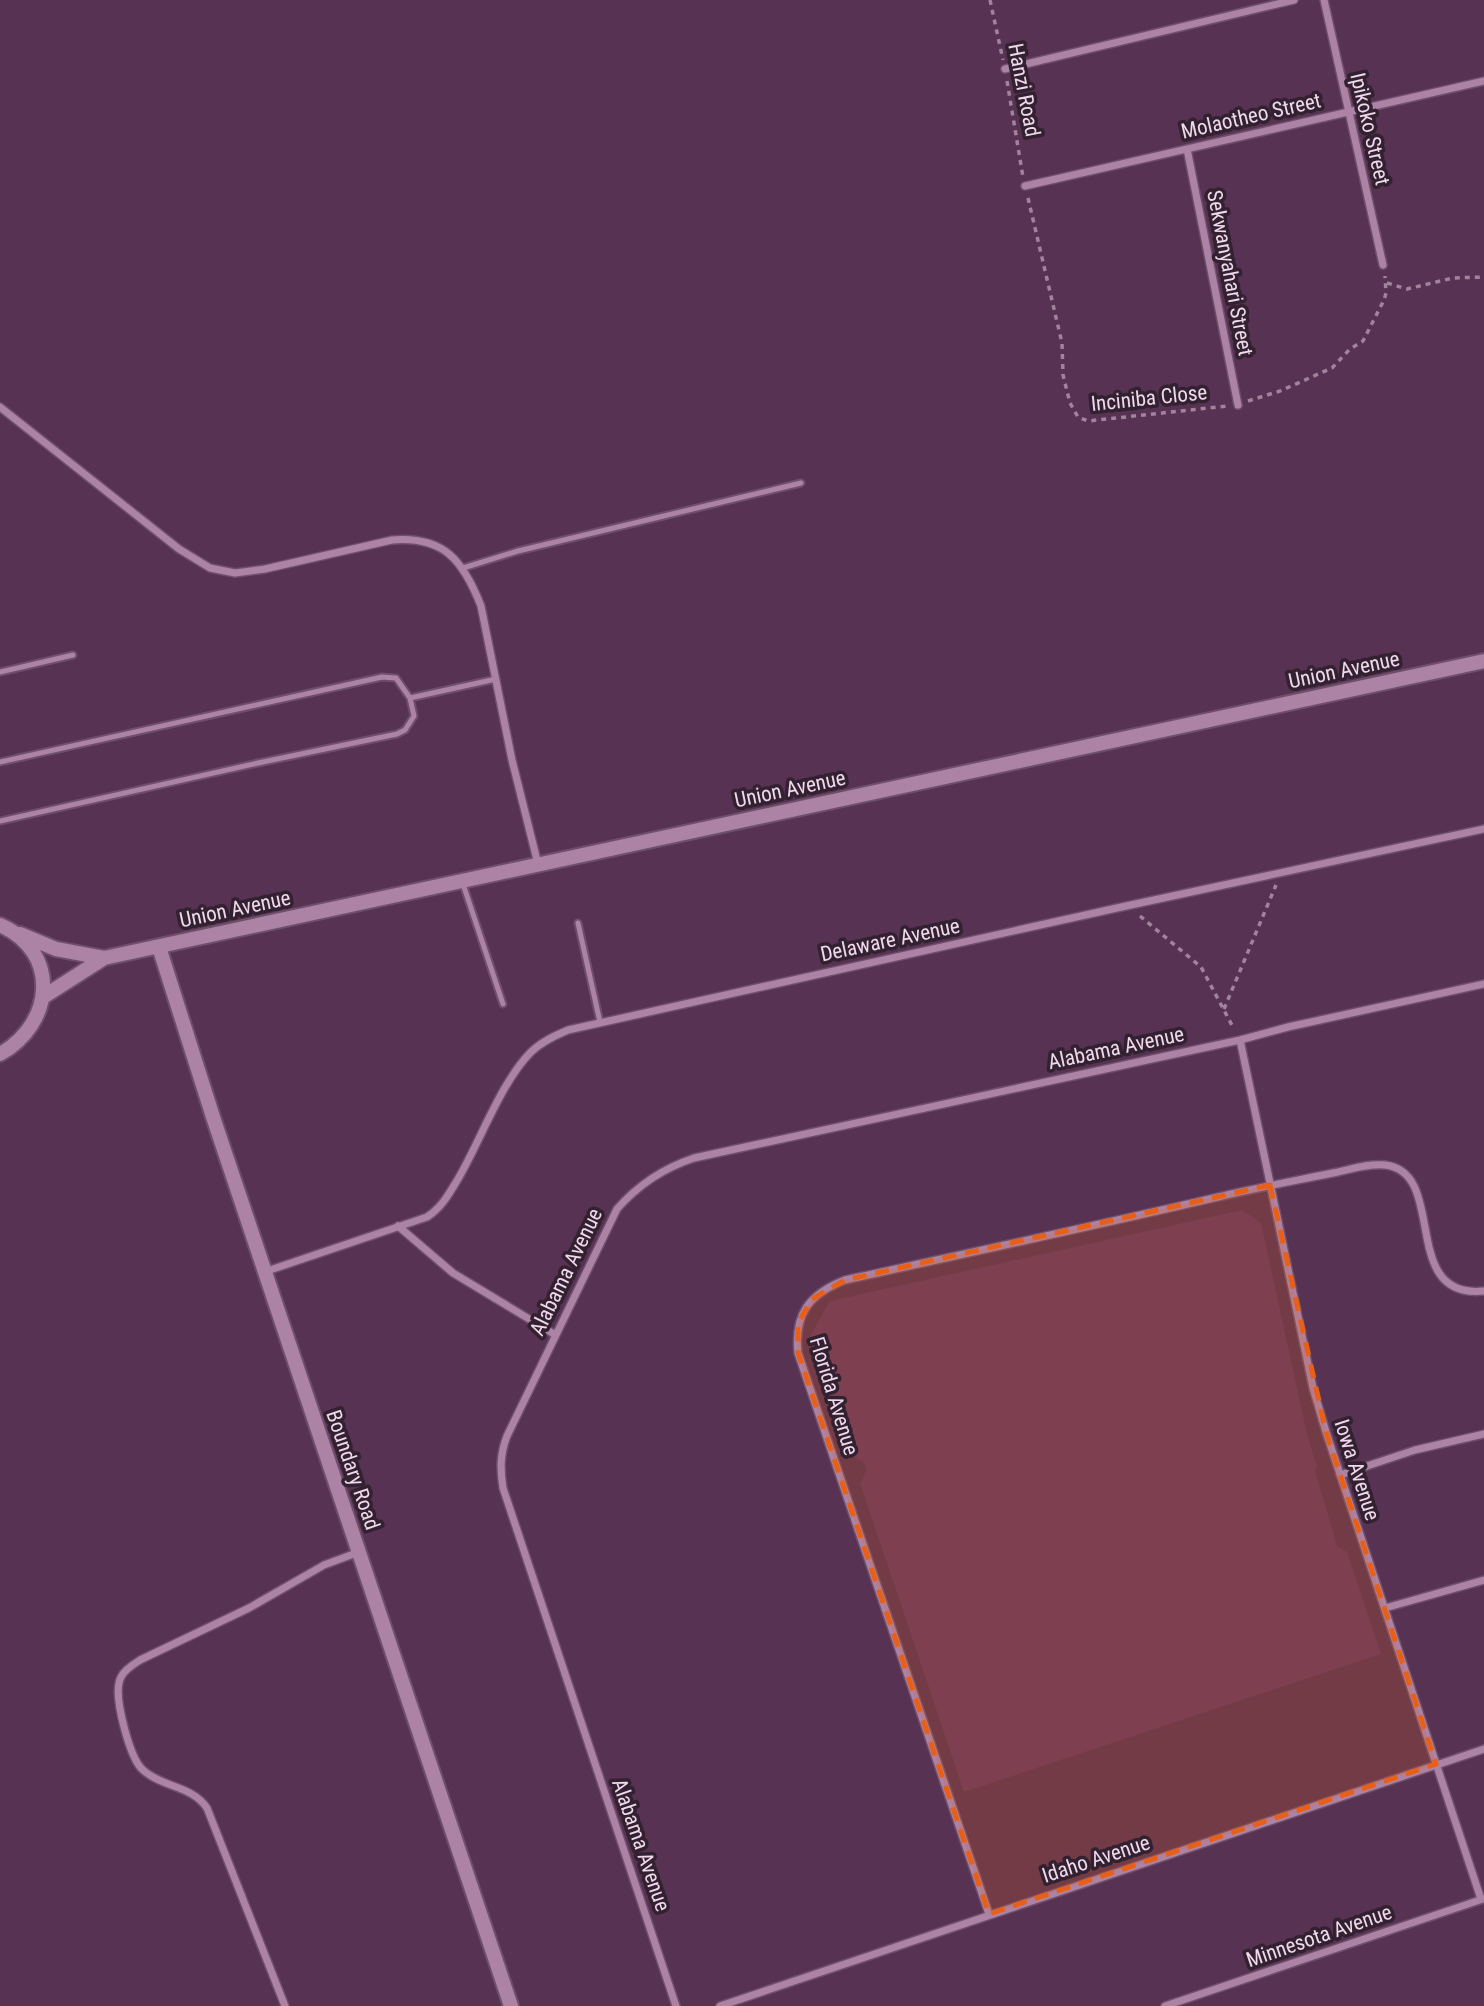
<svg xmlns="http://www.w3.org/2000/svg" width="1484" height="2006" viewBox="0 0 1484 2006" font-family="'Roboto Condensed',sans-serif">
<rect width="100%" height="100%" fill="#573252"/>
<path fill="#64395e" d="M1242,1210L1261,1223L1307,1434L1317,1467L1315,1470L1337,1546L1347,1552L1381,1654L964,1792L860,1483L867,1471L864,1463L851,1455L810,1336L830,1301Z"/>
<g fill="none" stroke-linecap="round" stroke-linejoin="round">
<defs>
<path id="lane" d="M463,568L518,551L801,483
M0,672L73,655
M0,762L382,677L396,678L410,698
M0,821L258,763L397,734L405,730L414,716L410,698L496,679
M463,884L503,1004
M578,923L600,1022"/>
<path id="street" d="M1324,0L1383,265
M1005,69L1294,0
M1187,149L1238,405
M1025,186L1484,81
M0,407L179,549L210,568L235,573L265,569L392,540C444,536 463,560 481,606L512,760L538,864
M1240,1040L1313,1388L1326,1432L1481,1899
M398,1226L453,1273L554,1334
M264,1272L427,1217C442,1207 449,1194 458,1179C480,1142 501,1082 531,1052C541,1042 554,1036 568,1030L1126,906L1484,829
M1340,1475L1415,1450L1484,1434
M1385,1608L1484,1580
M989,1914L798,1353C794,1314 809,1294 845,1280C969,1253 1094,1226 1218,1197C1256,1188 1294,1181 1333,1173C1349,1170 1368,1163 1385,1165C1449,1172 1398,1300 1484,1291
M285,2006L207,1808C191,1785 163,1788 143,1770C130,1759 115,1701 119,1683C121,1672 131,1666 140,1660L249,1608L324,1565L359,1552
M676,2006L503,1488C500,1469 500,1454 507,1436L617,1209C638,1185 664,1168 694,1158L1240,1040L1288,1027L1484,984
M720,2006L1484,1749
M1165,2006L1483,1899"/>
<path id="secondary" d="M0,925C61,952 54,1024 0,1054
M20,934L56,949L104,958
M159,947L213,1117L511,2006
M43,997L104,958L1484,661"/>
</defs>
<use href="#lane" stroke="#6e4f6a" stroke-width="9"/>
<use href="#street" stroke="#6e4f6a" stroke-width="10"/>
<use href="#secondary" stroke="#6e4f6a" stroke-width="18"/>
<path stroke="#a1839c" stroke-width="3.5" stroke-dasharray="5 5" stroke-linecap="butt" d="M990,0L1003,60
M1007,81L1023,177
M1028,198L1062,343L1063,375L1070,403L1078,417L1088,421L1227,406
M1387,283L1407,289L1453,278L1484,277
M1248,401L1280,391L1332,368L1350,349L1363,341L1384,300L1386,293L1385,276
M1140,916L1201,967L1234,1029
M1224,1009L1276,885"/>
<use href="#lane" stroke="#ac82a5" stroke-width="5"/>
<use href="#street" stroke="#ac82a5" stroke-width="7"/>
<use href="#secondary" stroke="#ac82a5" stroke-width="14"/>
</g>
<path fill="#e85f17" fill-opacity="0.2" stroke="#e85f17" stroke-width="5" stroke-dasharray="14 9" stroke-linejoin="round" d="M1270,1185L1326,1432L1436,1764L989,1914L798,1353V1323L812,1299L845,1280Z"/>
<g text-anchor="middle" stroke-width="7" stroke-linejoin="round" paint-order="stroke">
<g font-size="21" fill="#f0d9ec" stroke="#322130">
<text transform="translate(1024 90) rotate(79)" y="7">Hanzi Road</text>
<text transform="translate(1251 116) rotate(-13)" y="7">Molaotheo Street</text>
<text transform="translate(1370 129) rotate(77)" y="7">Ipikoko Street</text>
<text transform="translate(1230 273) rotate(79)" y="7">Sekwanyahari Street</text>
<text transform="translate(1149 398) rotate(-6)" y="7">Inciniba Close</text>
<text transform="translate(1344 670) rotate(-12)" y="7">Union Avenue</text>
<text transform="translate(790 789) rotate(-12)" y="7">Union Avenue</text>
<text transform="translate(235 909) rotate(-12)" y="7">Union Avenue</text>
<text transform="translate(890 940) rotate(-12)" y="7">Delaware Avenue</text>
<text transform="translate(1116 1048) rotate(-12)" y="7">Alabama Avenue</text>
<text transform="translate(566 1272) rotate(-64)" y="7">Alabama Avenue</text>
<text transform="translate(834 1396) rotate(73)" y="7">Florida Avenue</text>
<text transform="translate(353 1470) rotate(71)" y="7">Boundary Road</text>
<text transform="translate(1357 1470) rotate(72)" y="7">Iowa Avenue</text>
<text transform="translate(641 1845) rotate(71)" y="7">Alabama Avenue</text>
<text transform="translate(1096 1859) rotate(-18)" y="7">Idaho Avenue</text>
<text transform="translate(1319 1936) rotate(-19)" y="7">Minnesota Avenue</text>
</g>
</g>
</svg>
